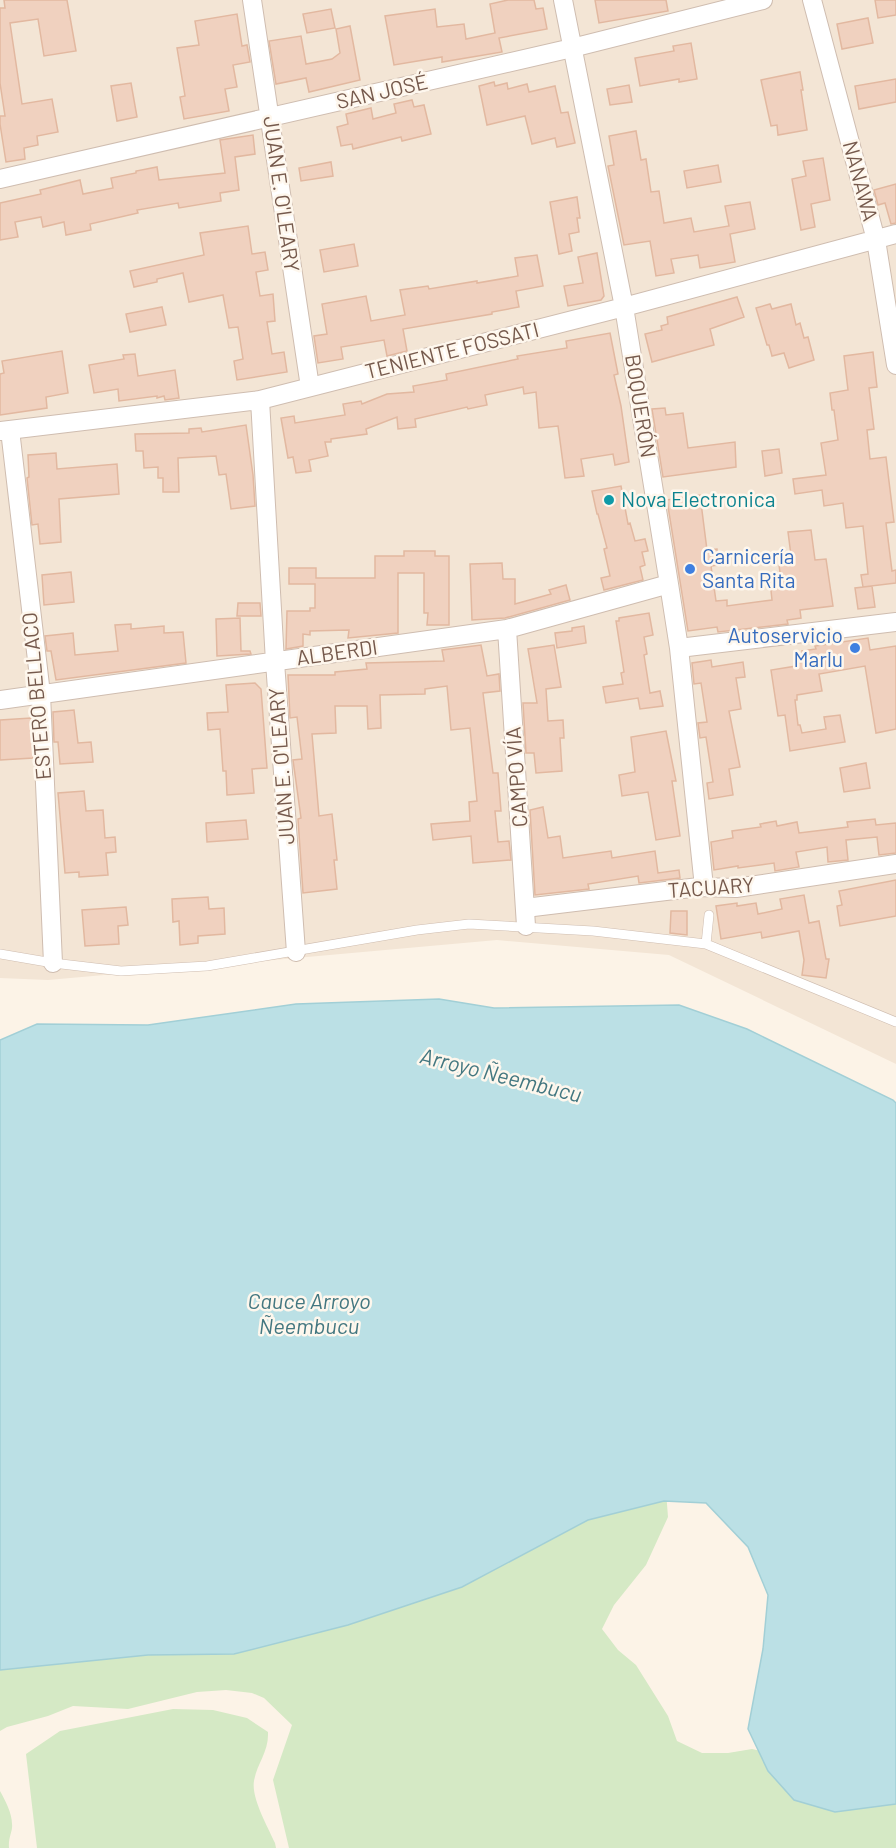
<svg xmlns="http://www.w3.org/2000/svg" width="896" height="1848" viewBox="0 0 896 1848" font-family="Barlow,sans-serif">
<rect width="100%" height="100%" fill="#fcf3e7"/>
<path fill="#f3e5d5" d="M0,0H896V1064L669,955L497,940L48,980L0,978Z"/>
<path fill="#d5e9c5" d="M666,1491L668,1517L646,1565L614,1605L602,1629L618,1650L636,1665L668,1716L677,1741L702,1753H728L752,1749L779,1755L896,1762V1848H289L273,1780L292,1725L264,1698L252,1693L226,1690L197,1692L128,1709L73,1706L48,1716L7,1727L0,1731V1665Z
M173,1709L213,1710L247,1718L268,1732C269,1752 257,1763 254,1781C251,1798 268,1827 275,1843L276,1848H37L26,1754L60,1731Z
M0,1791C5,1800 12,1813 12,1824C13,1831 8,1837 9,1848H0Z"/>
<path fill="#bbe0e5" stroke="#a2cfd6" stroke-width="1.5" d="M439,999L494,1008L679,1005L747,1029L893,1100L896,1103V1804L835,1812L794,1800L768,1771L748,1729L763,1649L768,1595L748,1547L706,1503L664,1501L588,1520L462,1587L348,1625L234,1654L148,1655L0,1670V1040L37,1024L148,1025L296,1004Z"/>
<path fill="#f0d1bf" stroke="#e2b8a0" stroke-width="1.5" d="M4,0H67L76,51L44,56L38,19L10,23L22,104L52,99L58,132L37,136L38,145L24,148L25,159L6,162L0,124V116H5L0,83V8H5Z
M508,0H534L536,9L543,8L547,29L499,38L502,52L442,62V57L394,65L385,16L435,9L437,27L464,24L466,39L495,33L490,4Z
M595,0H666L668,11L599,23Z
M875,0H896V15L878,18Z
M331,9L335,28L307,33L303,14Z
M237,14L242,46L247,45L250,62L233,65L237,87L225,89L229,111L184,119L180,97L185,96L177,48L199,45L195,21Z
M868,18L873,43L842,49L837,24Z
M350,26L360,80L309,92L306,78L276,84L269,41L301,36L306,64L332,59L340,53L336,29Z
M691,43L697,79L679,82V79L640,86L635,58L674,51L673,46Z
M800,72L803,90H801L807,130L778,135L777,125L771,126L761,80Z
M896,79V102L859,109L855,86Z
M494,82L495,86L507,83L508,89L527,84L529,92L555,86L561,113L568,112L575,143L557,147L555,138L532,144L525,116L487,125L479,86Z
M131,83L137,117L117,121L111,86Z
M629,85L632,102L610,105L607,89Z
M412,100L414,107L424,105L431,134L402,141L401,137L353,149L352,144L341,146L337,127L348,124L346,114L371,108L373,119L396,113L394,104Z
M636,131L641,160L646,159L651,192L659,191L664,223L691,218L694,232L729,226L725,206L750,202L755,229L730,234L735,262L700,268L698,255L671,259L674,273L656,276L650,241L624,245L608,166L614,165L609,136Z
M253,135L255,154L235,157L239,190L220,193L221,201L179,208L178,203L137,210L138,213L90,224L91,230L66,235L64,222L43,227L41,217L15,222L18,237L0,240V203L41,194L40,190L80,180L83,194L113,188L111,178L136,173V171L157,167L159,180L225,173L220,140Z
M823,158L830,200L811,204L815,227L801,230L792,179L806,176L803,161Z
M331,162L333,176L301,181L299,168Z
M718,165L721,182L687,188L684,171Z
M896,184V223L891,224L885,203L878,205L874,190Z
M577,197L580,218H577L579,232L569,234L572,251L559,254L550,202Z
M248,226L252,254L265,252L268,270L256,272L260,296L273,294L275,321L267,322L272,354L284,352L287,372L237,380L234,361L243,359L238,327L229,328L223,295L189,302L183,273L157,279V282L134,287L130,271L204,255L200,233Z
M354,244L358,266L324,272L320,250Z
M597,253L604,296L601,300L568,306L564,286L583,283L578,257Z
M537,255L543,286L516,291L519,307L492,312V314L403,329L407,351L387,356L384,340L341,347L343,359L318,363L314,336L327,334L322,304L366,296L371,321L405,315L400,290L428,286L429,289L477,281V283L518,276L515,258Z
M737,297L744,317L710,329L714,345L652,362L645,334L662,330L661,326L668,324L667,317Z
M770,304L772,309L791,304L796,325L800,323L804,338L808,337L814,360L789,368L784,353L772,356L769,345H767L756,308Z
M162,307L166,325L130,332L126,314Z
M610,333L618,374L614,375L621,406L629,462L615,465L613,454L581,459L584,476L565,478L558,426L539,428L536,392L524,394L523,387L485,395L487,405L468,409L467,407L415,419L416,427L398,429L397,417L366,429L367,434L331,439V442H325L328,456L309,460L311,471L296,473L293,457L288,458L281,418L294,416L295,423L345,415L343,404L361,401L362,404L387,394L414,392L413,386L447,380L446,374L518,359L517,356L567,348L566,341Z
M62,351L68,393L46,397L47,408L0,415V374L4,373L2,361Z
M873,352L877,387L869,388L874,429L867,430L870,459L886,457L894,522L886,523L892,571L896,570V583L863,587L861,575L868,574L863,526L846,528L843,503L824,506L822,490L795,494L793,479L826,475L821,443L838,440L834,410H832L830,393L848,390L844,356Z
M135,354L138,376L175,370L179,398L165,400L164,396L157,398V396L119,401L118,389L94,393L89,365L124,359L123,355Z
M665,408L666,415L683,413L688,448L735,442L736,467L663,477L652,409Z
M246,425L253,475L255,506L231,509L226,474L219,475L216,456L178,458L179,492H163V478H158V467L144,468L143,451H136L135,434L189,433V429L201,428L202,432Z
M779,449L782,473L765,476L762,451Z
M56,453L57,469L117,464L119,494L59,499L61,542L40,544L38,524L32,525L27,478L29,477L28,455Z
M621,486L628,524L630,523L635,541L645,539L648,551L642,552L645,565L640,567L643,580L604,590L601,578L610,576L604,549L607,548L598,514H597L592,491Z
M700,495L707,550L717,549L718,565L711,566L716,601L727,600V606L772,600L770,581L781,580L779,565L792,563L788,532L811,530L815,560L826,559L833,606L800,610L801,618L787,620L788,624L718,632L717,627L688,631L667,500Z
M404,551H435V556H449V625H427L428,613H424V573H398V633L348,638L349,630L310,631V635L303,634V646L286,649L287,611H310V608H315V584H289V568H316V578H375V556H404Z
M502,563L503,579H515V604L551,594L549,590L566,585L570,600L505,618L472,620L470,564Z
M71,572L74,602L44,605L42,575Z
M872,586L875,607L858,609L855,588Z
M238,603H260L261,616H237Z
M649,613L653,635L644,637L647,654L644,655L650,693L660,691L663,706L640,709L638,698L606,703L603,687L623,684L621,673L624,672L616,621H619V618Z
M240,618L241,651H250L251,654L217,656L216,619Z
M131,624V629L164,626V633L183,632L186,663L56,680L51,651H47L45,636L73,633L75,655L118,651L115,625Z
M584,626L586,643L557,648L555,633L572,631V628Z
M868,638L870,650L896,646V729L876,733L865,666L819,674L822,691L797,695V700H795L798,725H800L802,733L826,729L824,717L840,715L845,742L790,751L785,715L778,716L771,670L796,666V663L804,662L802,651L816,649L815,646Z
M481,645L487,676L499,674L500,691L483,693L493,773H498L501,811H495L498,842L509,841L511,860L473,863L471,836L433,840L431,824L470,821L469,802L477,801L470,728L451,730L447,686L425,689V694L380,695L381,728L368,729L367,706H335L336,733L312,734L319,816L332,814L337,860H334L337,889L303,893L298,819L301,818L293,760L302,759L297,717L290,718L288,675H335V672L367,669L366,663L444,661L442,650Z
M554,645L561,687L546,689L548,721L563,720L564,738H560L562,771L536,773L534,753H526L523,703H537L528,649Z
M711,660L712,667L743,662L745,677L736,678L741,709L729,711L740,767L729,769L733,795L709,799L707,783L713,782L706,737L700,738L698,723L707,722L701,683L694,684L692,663Z
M255,683L261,689L267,768L252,769L254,793L227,795L226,771H223L220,729L208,730L207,713L228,712L226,685Z
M74,710L78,743L91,742L93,762L60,764L58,742H54L53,712Z
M31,718L33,758L0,760V720Z
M666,731L676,781H672L680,836L656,840L648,792L622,796L619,775L635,772L631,737Z
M866,763L870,788L844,792L840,768Z
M84,791L86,811L103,810L105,838L115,837L116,852L106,853L108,875L79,877V872L65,873L58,793Z
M543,807L548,838L560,836L563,858L611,851L612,858L655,851L658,873L679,870L680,878L639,883L638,876L588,884L589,889L535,895L530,810Z
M875,819L876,825L896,823V853L879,855L877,837L846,840L848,860L828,862L827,847L796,852L799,867L775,871L774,863L738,868V866L714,870L711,842L733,838L732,831L761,827L760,824L776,821L777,826L797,822L799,833L848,827L847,822Z
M246,820L248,839L207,842L206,823Z
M896,880V916L840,926L837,906L842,905L839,891Z
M804,895L809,923L819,921L826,959H829L826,978L802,975L804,960L799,931L762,938L761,932L721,939L716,906L737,903V906L756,903L758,914L782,909L780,899Z
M208,897L209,909L224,908L225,934L198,936V943L180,945L179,921L173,922L172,899Z
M126,907L128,925L118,926L119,944L85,946L82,910Z
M671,911H687V935L670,933Z"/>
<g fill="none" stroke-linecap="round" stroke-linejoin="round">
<defs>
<path id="lane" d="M706,944L709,915
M0,954L53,963L121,971L207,966L417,930L469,924L593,931L706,944L896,1022"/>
<path id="street" d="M252,0L310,387
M563,0L624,307L669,584L679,648L704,887
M812,0L876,240L896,365
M0,179L572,48L763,0
M260,400L275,662L296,952
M10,430L41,694L53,963
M0,431L260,400L624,307L896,234
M507,629L526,926
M679,648L896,622
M0,700L507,629L669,584
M525,908L699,887L736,888L896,864"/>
</defs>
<use href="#lane" stroke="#cfbdb0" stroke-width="10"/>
<use href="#street" stroke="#cfbdb0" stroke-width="20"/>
<use href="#lane" stroke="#fff" stroke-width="9"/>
<use href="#street" stroke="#fff" stroke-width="18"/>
</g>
<circle fill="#0f9aa8" stroke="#fef7ed" stroke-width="2" cx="609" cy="500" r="6"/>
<g fill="#3f7fe0" stroke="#fef7ed" stroke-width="2">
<circle cx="690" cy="569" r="6"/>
<circle cx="855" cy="648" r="6"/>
</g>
<g text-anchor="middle" stroke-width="5" stroke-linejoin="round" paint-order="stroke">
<g font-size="21" fill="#75594c" stroke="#fef7ed">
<text transform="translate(382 92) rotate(-13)" y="7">SAN JOSÉ</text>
<text transform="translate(860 181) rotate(75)" y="7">NANAWA</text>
<text transform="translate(281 194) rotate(82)" y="7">JUAN E. O'LEARY</text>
<text transform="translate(452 351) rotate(-14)" y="7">TENIENTE FOSSATI</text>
<text transform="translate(640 406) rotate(81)" y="7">BOQUERÓN</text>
<text transform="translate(337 653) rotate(-8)" y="7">ALBERDI</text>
<text transform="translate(37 696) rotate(-95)" y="7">ESTERO BELLACO</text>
<text transform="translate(282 766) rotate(-94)" y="7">JUAN E. O'LEARY</text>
<text transform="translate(517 777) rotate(-94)" y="7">CAMPO VÍA</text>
<text transform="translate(711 888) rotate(-4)" y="7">TACUARY</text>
</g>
<g font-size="21" fill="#0d838f" stroke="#fef7ed" text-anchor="start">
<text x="621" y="507">Nova Electronica</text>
</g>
<g font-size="21" fill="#366cbe" stroke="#fef7ed" text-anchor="start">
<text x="702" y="564">Carnicería<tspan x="702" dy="24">Santa Rita</tspan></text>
<text x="843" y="643" text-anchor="end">Autoservicio<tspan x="843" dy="24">Marlu</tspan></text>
</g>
<g font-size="22" font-style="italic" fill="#437780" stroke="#fef7ed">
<text transform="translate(501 1075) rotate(14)" y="8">Arroyo Ñeembucu</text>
<text x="309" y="1309">Cauce Arroyo<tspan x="309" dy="25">Ñeembucu</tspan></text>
</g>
</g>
</svg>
